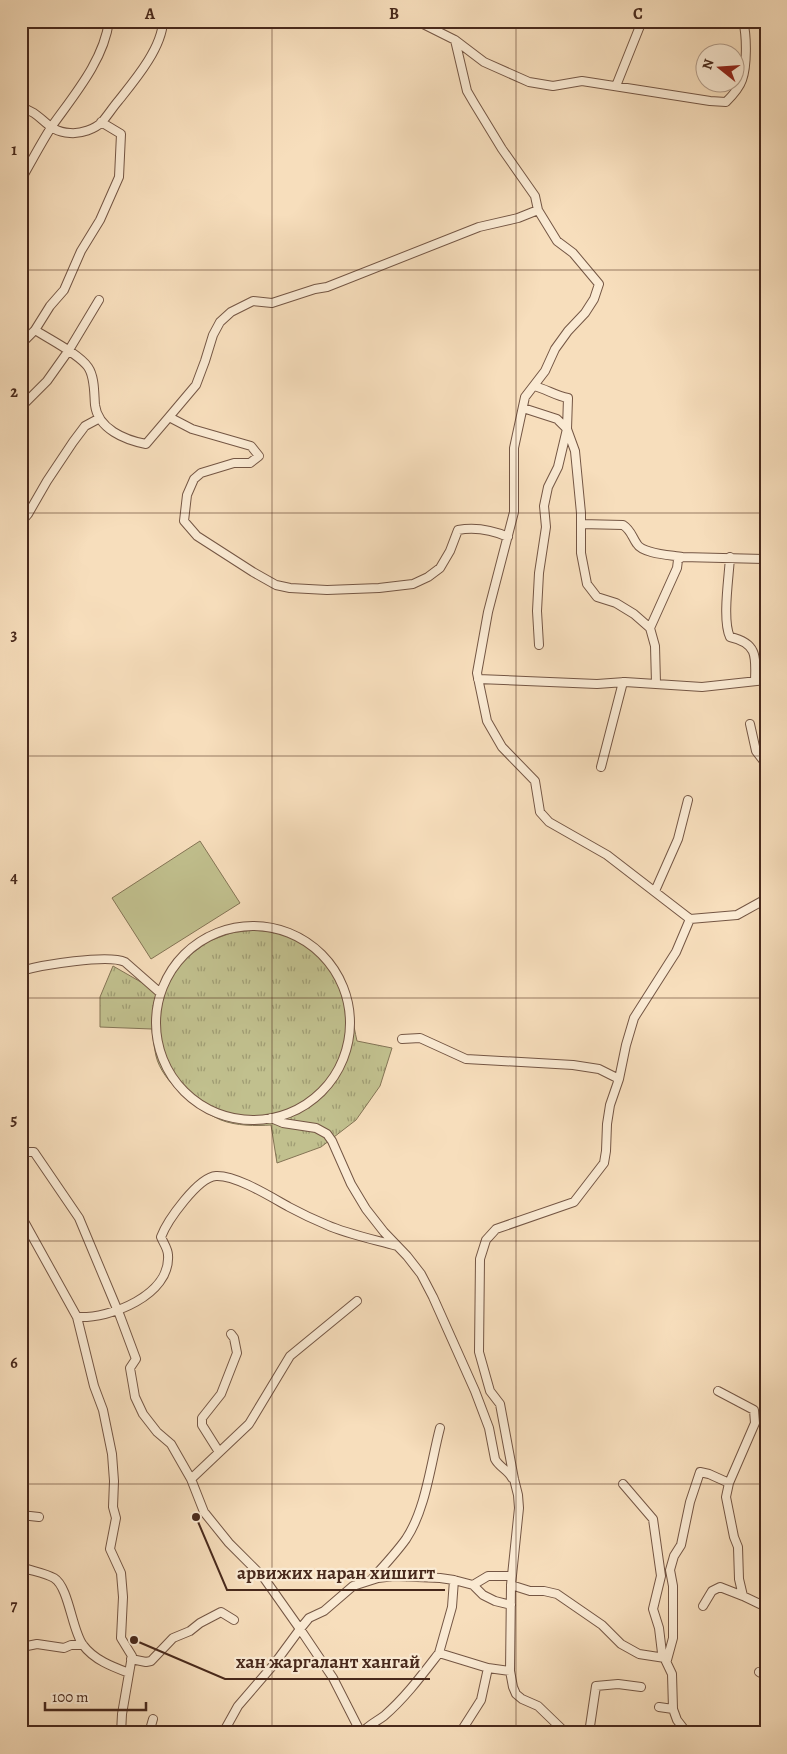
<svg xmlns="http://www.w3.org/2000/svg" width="787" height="1754" viewBox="0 0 787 1754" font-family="Alegreya,serif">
<defs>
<pattern id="grass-tufts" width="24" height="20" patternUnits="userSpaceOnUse" patternTransform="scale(1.25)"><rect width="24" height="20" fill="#c1c08e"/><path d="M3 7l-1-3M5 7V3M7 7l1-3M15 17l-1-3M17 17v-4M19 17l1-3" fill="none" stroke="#9f9c73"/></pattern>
</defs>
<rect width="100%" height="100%" fill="#f7debc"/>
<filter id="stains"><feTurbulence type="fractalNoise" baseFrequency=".004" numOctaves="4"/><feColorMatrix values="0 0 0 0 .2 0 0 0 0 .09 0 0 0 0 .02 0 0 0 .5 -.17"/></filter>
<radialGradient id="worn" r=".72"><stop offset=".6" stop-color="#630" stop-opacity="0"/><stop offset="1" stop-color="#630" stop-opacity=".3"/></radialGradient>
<path fill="url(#grass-tufts)" stroke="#847455" d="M253,930C261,931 269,931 277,933C306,940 331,961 344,988C351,1004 353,1024 357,1041L392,1048L380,1086L356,1120L321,1147L277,1163L271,1125C256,1126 236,1126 221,1120C197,1110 162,1082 156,1056C154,1047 153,1038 152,1029L100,1027V997L113,966L160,993L171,969L209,941L231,933Z"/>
<path fill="#c1c08e" stroke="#847455" d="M200,841L240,903L151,959L112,898Z"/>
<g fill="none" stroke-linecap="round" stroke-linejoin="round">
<defs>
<path id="minor" d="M417,21L455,40L467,91L474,103L502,149L535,196L538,210L557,241L573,253L599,284L594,299L585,313L568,331L555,349L545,371L525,397L514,448V512L488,612L477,673L487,721L502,747L535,781L540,812L549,822L607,855L690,919L737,915L766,899
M455,40L484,62L529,82L553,86L582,81L710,101L726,102C732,96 739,89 742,80C747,66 747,36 743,21
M616,86L642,21
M21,108C43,112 45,132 70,133C81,134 95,129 102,122C108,115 113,107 119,100C135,80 162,48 163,21
M101,122L121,134L119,177L100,220L81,251L64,290L50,306L35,330C49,339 79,354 88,367C95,377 94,394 95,405C98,429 125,440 146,444L169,417L192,429L251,446L259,456L250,463H234L201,473L194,479L187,495L184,521L197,536L253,572L276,585L290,588L327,590L379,588L413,584L428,577L440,568L450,551L458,530C475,527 492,530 508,537
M21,180C31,162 41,143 52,126C74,95 104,60 109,21
M21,344L35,330
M534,386C546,389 556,396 568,398L567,429L558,467L548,487L544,506L546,527L539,573L537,611L539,645
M21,407L47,381L69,350L99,300
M523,408L557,419L567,429L575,451L581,513V553L587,584L597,597L616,603L634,614L650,628
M169,417L196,385L205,361L213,335L220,322L231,312L253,301L272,303L315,289L327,287L479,227L518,218L538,210
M21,522L28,514L47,481L73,442L85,426L98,419
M581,524L623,525C631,530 632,537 637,544C643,554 671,555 682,557
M730,557C729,577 722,620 730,637C757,643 756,656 755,680
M478,679L597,684L625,682L702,687L766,680
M656,683L655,646L650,628L677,568L678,560L682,557L766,559
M750,724L756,751L766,764
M601,767L623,682
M655,891L678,839L688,800
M156 1023a97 97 0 1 1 194 0a97 97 0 1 1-194 0Z
M21,971C41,965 108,954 125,962L158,991
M402,1039L420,1038L466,1059L573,1065L599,1069L619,1079
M271,1118L283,1123L316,1128L327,1134L332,1141L351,1184L366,1209L384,1232L407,1256L421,1274L433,1297L475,1391L489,1428L495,1459C499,1467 508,1470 512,1478
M21,1152H34L79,1218L120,1316L136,1359L130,1368L135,1397L143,1414L157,1432L171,1444L191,1479
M21,1216L77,1317
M718,1391L754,1410L755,1423L729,1483L726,1497L734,1537L738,1547L739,1579L743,1596L766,1607
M219,1452L202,1425V1418L221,1394L237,1353L234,1338L231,1334
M623,1484L653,1519L661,1576L653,1609L659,1628L662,1653L672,1674L673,1709L677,1720L687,1733
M21,1515L39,1517
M21,1567C32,1571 45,1573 54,1578C69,1587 72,1631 83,1645C94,1660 113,1667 129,1673
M371,1580C383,1567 396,1553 406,1539C426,1509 431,1462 440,1428
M473,1585L488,1576H512
M511,1585L530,1591H544L557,1594L602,1625L621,1644L639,1654L665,1658
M703,1606L712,1591L720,1587L743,1596
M21,1643L27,1646L37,1644L64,1648L71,1645H83
M439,1653L452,1607L454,1580
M131,1659L146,1662L151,1661L173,1638L190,1631L200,1623L221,1612L234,1620
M667,1660L673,1638V1586L670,1570L674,1556L681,1545L690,1502L700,1472L709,1474L729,1483
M759,1672L766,1676
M659,1707L673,1709
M121,1733L122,1714L132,1656L121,1638L123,1597L121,1573L110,1549L116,1518L113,1507L114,1481L112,1454L103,1410L94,1386L77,1317C110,1319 171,1295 168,1255C168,1249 163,1242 161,1237C167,1221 198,1177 216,1176C236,1175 271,1197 289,1207C302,1214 315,1220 327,1225C347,1234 376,1240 397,1246
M149,1733L153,1719
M223,1733L238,1706L275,1663L300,1629L264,1578L229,1543L204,1512L191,1479L249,1424L290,1356L357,1301
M361,1733L333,1678L300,1629L309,1618L324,1611L353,1586L378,1578L394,1576L440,1578L454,1580L473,1585L483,1595L495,1601L511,1605
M362,1733C368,1725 376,1722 384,1716C405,1698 422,1675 439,1653L488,1668L510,1671
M460,1733L481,1700L488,1668
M566,1733L538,1706L522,1699L516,1694L513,1687L510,1671L511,1585L519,1508L518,1495L514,1479L500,1404L490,1391L479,1352L480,1259L486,1240L496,1229L574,1202L604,1163L606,1151L607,1124L610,1105L619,1079L626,1045L634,1018L676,952L690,919
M589,1733L596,1686L618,1684L641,1687"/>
</defs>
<use href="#minor" stroke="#745644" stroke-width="10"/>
<use href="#minor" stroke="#faead3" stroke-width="8"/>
</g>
<path fill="none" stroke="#48291c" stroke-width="1" stroke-opacity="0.55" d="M272,21V1733M516,21V1733M21,270H766M21,513H766M21,756H766M21,998H766M21,1241H766M21,1484H766"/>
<path fill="none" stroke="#48291c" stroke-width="2" d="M196 1517L227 1590H445M134 1640L225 1679H430"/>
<g fill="#48291c" stroke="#faead3" stroke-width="2">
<circle cx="196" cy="1517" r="5"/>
<circle cx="134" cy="1640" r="5"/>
</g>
<g font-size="19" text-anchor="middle" font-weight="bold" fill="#48291c" stroke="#faead3" stroke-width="4.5" stroke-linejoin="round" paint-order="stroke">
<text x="336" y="1579">арвижих наран хишигт</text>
<text x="328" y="1668">хан жаргалант хангай</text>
</g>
<rect width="787" height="1754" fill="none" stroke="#f7debc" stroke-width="55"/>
<g transform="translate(720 68) rotate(287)"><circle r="24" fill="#faead3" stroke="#b39d8a"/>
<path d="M0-4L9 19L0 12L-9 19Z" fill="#8f2418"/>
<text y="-8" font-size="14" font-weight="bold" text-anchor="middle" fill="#48291c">N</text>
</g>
<path d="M45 1702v8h101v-8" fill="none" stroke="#48291c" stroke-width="2.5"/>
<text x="52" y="1702" font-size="15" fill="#48291c" stroke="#faead3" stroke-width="4" paint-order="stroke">100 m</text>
<rect x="28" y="28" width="732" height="1698" fill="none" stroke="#48291c" stroke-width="2"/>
<g font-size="16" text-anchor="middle" font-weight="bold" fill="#48291c">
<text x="150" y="19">A</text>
<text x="394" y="19">B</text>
<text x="638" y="19">C</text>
<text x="14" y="155">1</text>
<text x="14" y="397">2</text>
<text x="14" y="640">3</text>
<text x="14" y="883">4</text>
<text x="14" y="1125">5</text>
<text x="14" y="1368">6</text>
<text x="14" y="1611">7</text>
</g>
<rect width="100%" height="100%" filter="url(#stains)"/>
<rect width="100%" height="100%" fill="url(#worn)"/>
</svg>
